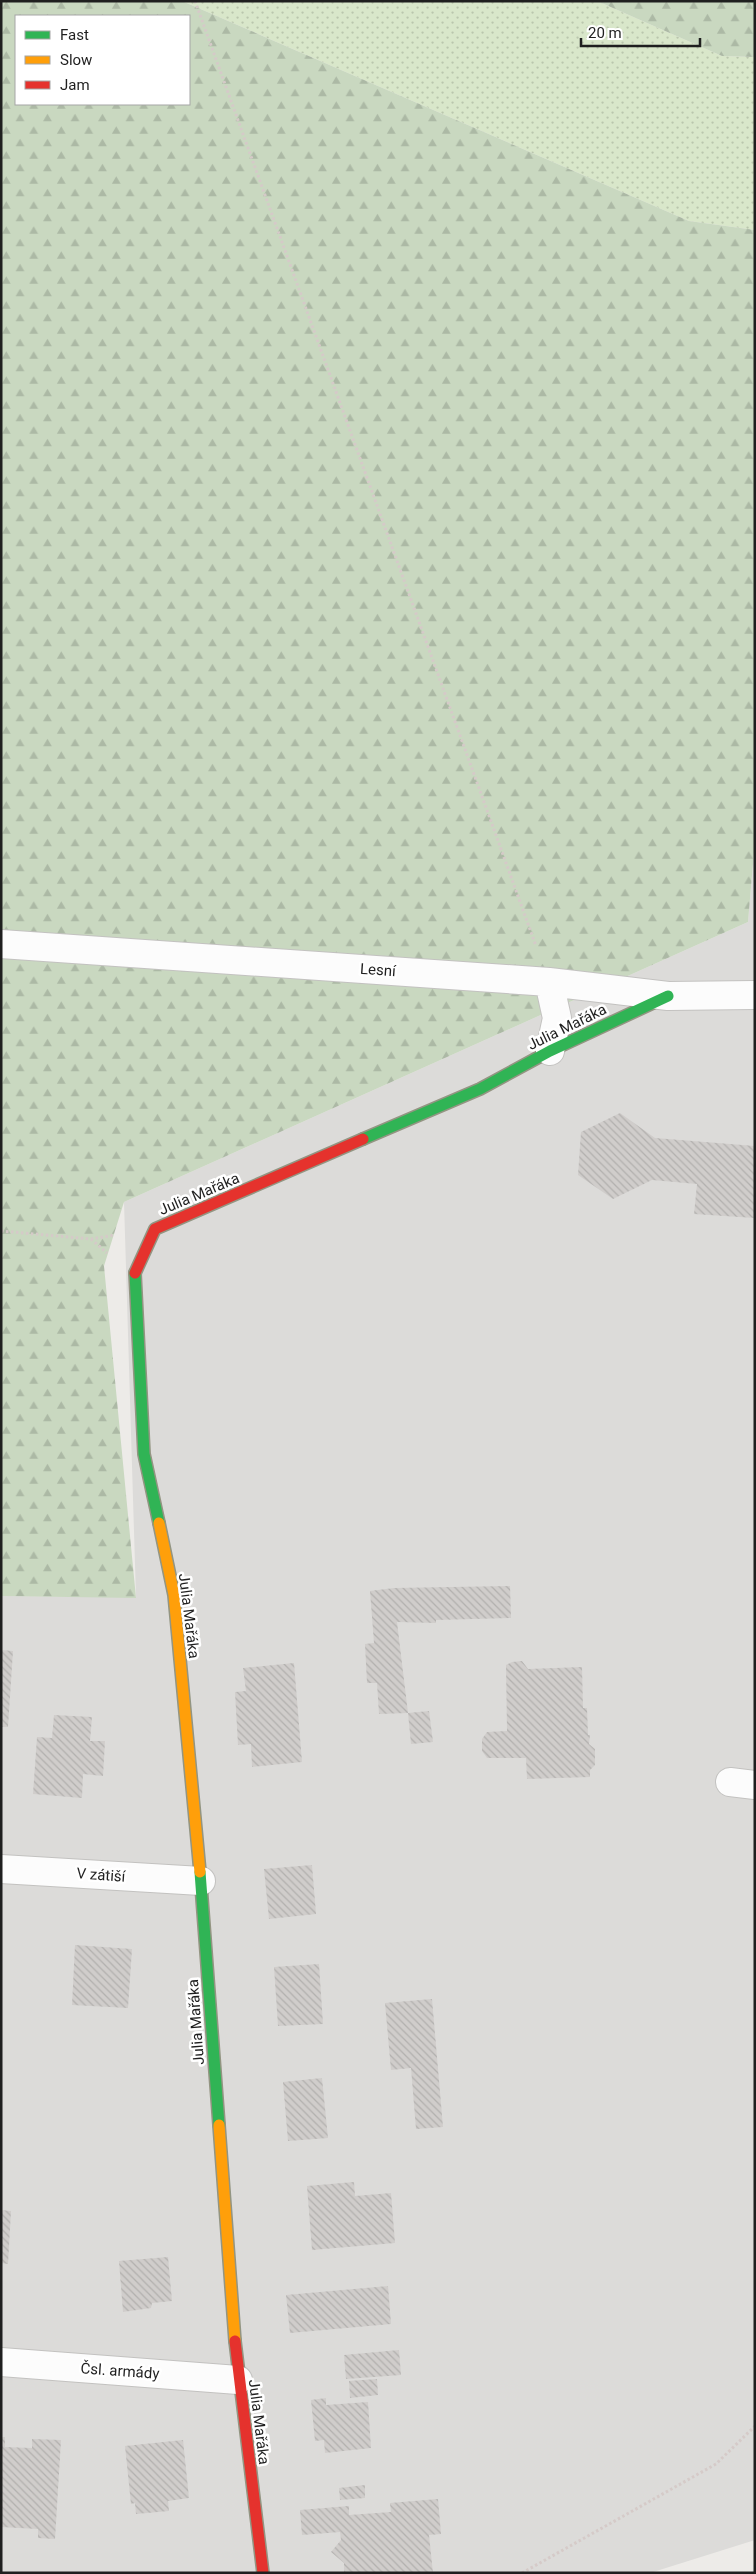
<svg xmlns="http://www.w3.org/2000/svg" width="756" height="2574" viewBox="0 0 756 2574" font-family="Roboto,sans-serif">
<defs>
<pattern id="grass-dots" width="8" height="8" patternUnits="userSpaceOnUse" patternTransform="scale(1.25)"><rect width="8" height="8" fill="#d9e7ca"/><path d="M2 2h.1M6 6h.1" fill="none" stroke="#bac6ad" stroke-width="1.8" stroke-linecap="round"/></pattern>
<pattern id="forest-firs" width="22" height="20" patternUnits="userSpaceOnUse" patternTransform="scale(1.25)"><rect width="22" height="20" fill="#c9d8c0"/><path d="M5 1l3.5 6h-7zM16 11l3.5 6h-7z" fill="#acb9a5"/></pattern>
<pattern id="building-back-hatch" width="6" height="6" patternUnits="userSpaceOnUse" patternTransform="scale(1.25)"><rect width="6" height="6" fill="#d0cdcb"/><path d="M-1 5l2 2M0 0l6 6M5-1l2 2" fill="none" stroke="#b2b0ae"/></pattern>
</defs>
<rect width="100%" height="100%" fill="#edebe8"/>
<path fill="#dcdbd9" d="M755,841V2540L650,2573H1V1596L136,1597L124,1202L748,922Z"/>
<path fill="url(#grass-dots)" d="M182,1H597L722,56L755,57V230L689,221Z"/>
<path fill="url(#forest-firs)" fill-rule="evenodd" d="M1,1H182L689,221L755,230V841L748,922L124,1202L104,1266L136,1598L1,1596ZM16,16H189V104H16Z
M597,1H755V57L722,56Z"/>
<path fill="url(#building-back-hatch)" d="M620,1113L655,1138L755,1146V1218L694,1214L697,1184L652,1180L613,1199L578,1175L581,1132Z
M510,1586L511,1618L436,1620V1623L397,1622L408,1713L379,1714L377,1683H367L365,1644L374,1643L370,1591L394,1588Z
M1,1650L13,1651L8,1727H1Z
M522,1661L528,1669L582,1667L583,1708H587L588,1735H590L589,1744L595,1749V1765L590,1770V1777L527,1779L526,1758H487L482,1751V1739L487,1732L507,1731L506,1665L512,1662Z
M294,1663L302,1762L252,1767L251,1744L238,1745L235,1692L246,1691L243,1668Z
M429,1711L433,1742L411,1744L408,1713Z
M54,1715L92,1717L90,1741H105L103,1776L83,1774L82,1798L33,1794L37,1737L52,1738Z
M312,1865L316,1914L269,1919L264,1869Z
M75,1945L132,1949L128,2008L72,2005Z
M319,1964L323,2024L278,2026L274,1967Z
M432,1999L443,2127L416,2129L411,2068L391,2070L385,2003Z
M322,2078L328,2138L288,2141L283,2082Z
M354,2182L355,2196L391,2193L395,2243L312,2250L307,2186Z
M1,2210L11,2211L8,2264L1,2263Z
M168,2257L172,2301L152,2303L151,2308L123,2312L119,2261Z
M388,2286L391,2324L290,2333L286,2295Z
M399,2350L401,2375L346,2379L344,2355Z
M377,2379L378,2395L350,2398L349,2381Z
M326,2398V2405L368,2402L371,2448L325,2453L324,2440L315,2441L311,2400Z
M1,2437H5V2447L32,2448V2439L61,2440L55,2539L38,2538V2529L1,2527Z
M183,2440L189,2498L168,2501L169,2511L136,2514L135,2503L131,2504L125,2446Z
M365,2485V2498L340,2500L339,2488Z
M438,2499L441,2534L429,2535L433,2573H344V2563L331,2552L341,2540L340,2532L302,2535L300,2510L349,2506V2515L391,2512L390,2503Z"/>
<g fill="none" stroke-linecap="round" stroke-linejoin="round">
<defs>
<path id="street" d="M1,944L549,982L668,996L755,995
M549,982L557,1018L550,1051
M730,1782L755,1785
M1,1869L201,1881
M1,2362L238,2380"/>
<path id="fast" d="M363,1139L480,1089L550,1051L668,996
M135,1273L144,1454L159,1523
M200,1872L219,2125"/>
<path id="slow" d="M159,1523L174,1595L200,1872
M219,2125L235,2341"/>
<path id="jam" d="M135,1273L155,1229L363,1139
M235,2341L263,2573"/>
</defs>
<use href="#street" stroke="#c3c2c0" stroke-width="30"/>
<use href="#fast" stroke="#939582" stroke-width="14"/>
<use href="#slow" stroke="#939582" stroke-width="14"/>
<use href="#jam" stroke="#939582" stroke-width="14"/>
<path stroke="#d5cac8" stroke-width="3" stroke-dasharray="2.5 2.5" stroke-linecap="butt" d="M195,1L536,946
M1,1231L91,1239L115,1235
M91,1239L107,1253
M522,2573L716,2464L755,2426"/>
<use href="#street" stroke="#fcfcfc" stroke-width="28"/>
<use href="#fast" stroke="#30b455" stroke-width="11"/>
<use href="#slow" stroke="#ff9f0a" stroke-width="11"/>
<use href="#jam" stroke="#e5322d" stroke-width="11"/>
</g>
<g text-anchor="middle" stroke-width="5" stroke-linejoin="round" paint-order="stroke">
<g font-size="15" fill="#1f1f1f" stroke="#fff">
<text transform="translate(378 970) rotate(4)" y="5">Lesní</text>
<text transform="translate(567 1027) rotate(-26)" y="5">Julia Mařáka</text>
<text transform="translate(199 1194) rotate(-23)" y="5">Julia Mařáka</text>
<text transform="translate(189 1616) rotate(83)" y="5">Julia Mařáka</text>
<text transform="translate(101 1875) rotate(4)" y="5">V zátiší</text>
<text transform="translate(196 2022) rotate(-94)" y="5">Julia Mařáka</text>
<text transform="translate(120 2371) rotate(4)" y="5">Čsl. armády</text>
<text transform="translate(259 2422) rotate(83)" y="5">Julia Mařáka</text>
</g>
</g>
<rect width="756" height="2574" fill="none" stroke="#1f1f1f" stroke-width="5"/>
<rect x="15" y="15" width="175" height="90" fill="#ffffff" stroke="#a5a5a5"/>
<rect x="25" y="31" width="25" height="8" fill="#30b455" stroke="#a5a5a5"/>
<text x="60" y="40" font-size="15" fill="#1f1f1f">Fast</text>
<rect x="25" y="56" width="25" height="8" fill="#ff9f0a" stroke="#a5a5a5"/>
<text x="60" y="65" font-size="15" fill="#1f1f1f">Slow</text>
<rect x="25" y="81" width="25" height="8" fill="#e5322d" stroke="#a5a5a5"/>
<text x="60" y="90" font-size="15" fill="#1f1f1f">Jam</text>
<path d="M581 38v8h119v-8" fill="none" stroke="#1f1f1f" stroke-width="2.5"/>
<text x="588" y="38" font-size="15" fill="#1f1f1f" stroke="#ffffff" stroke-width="4" paint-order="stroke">20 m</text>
</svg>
